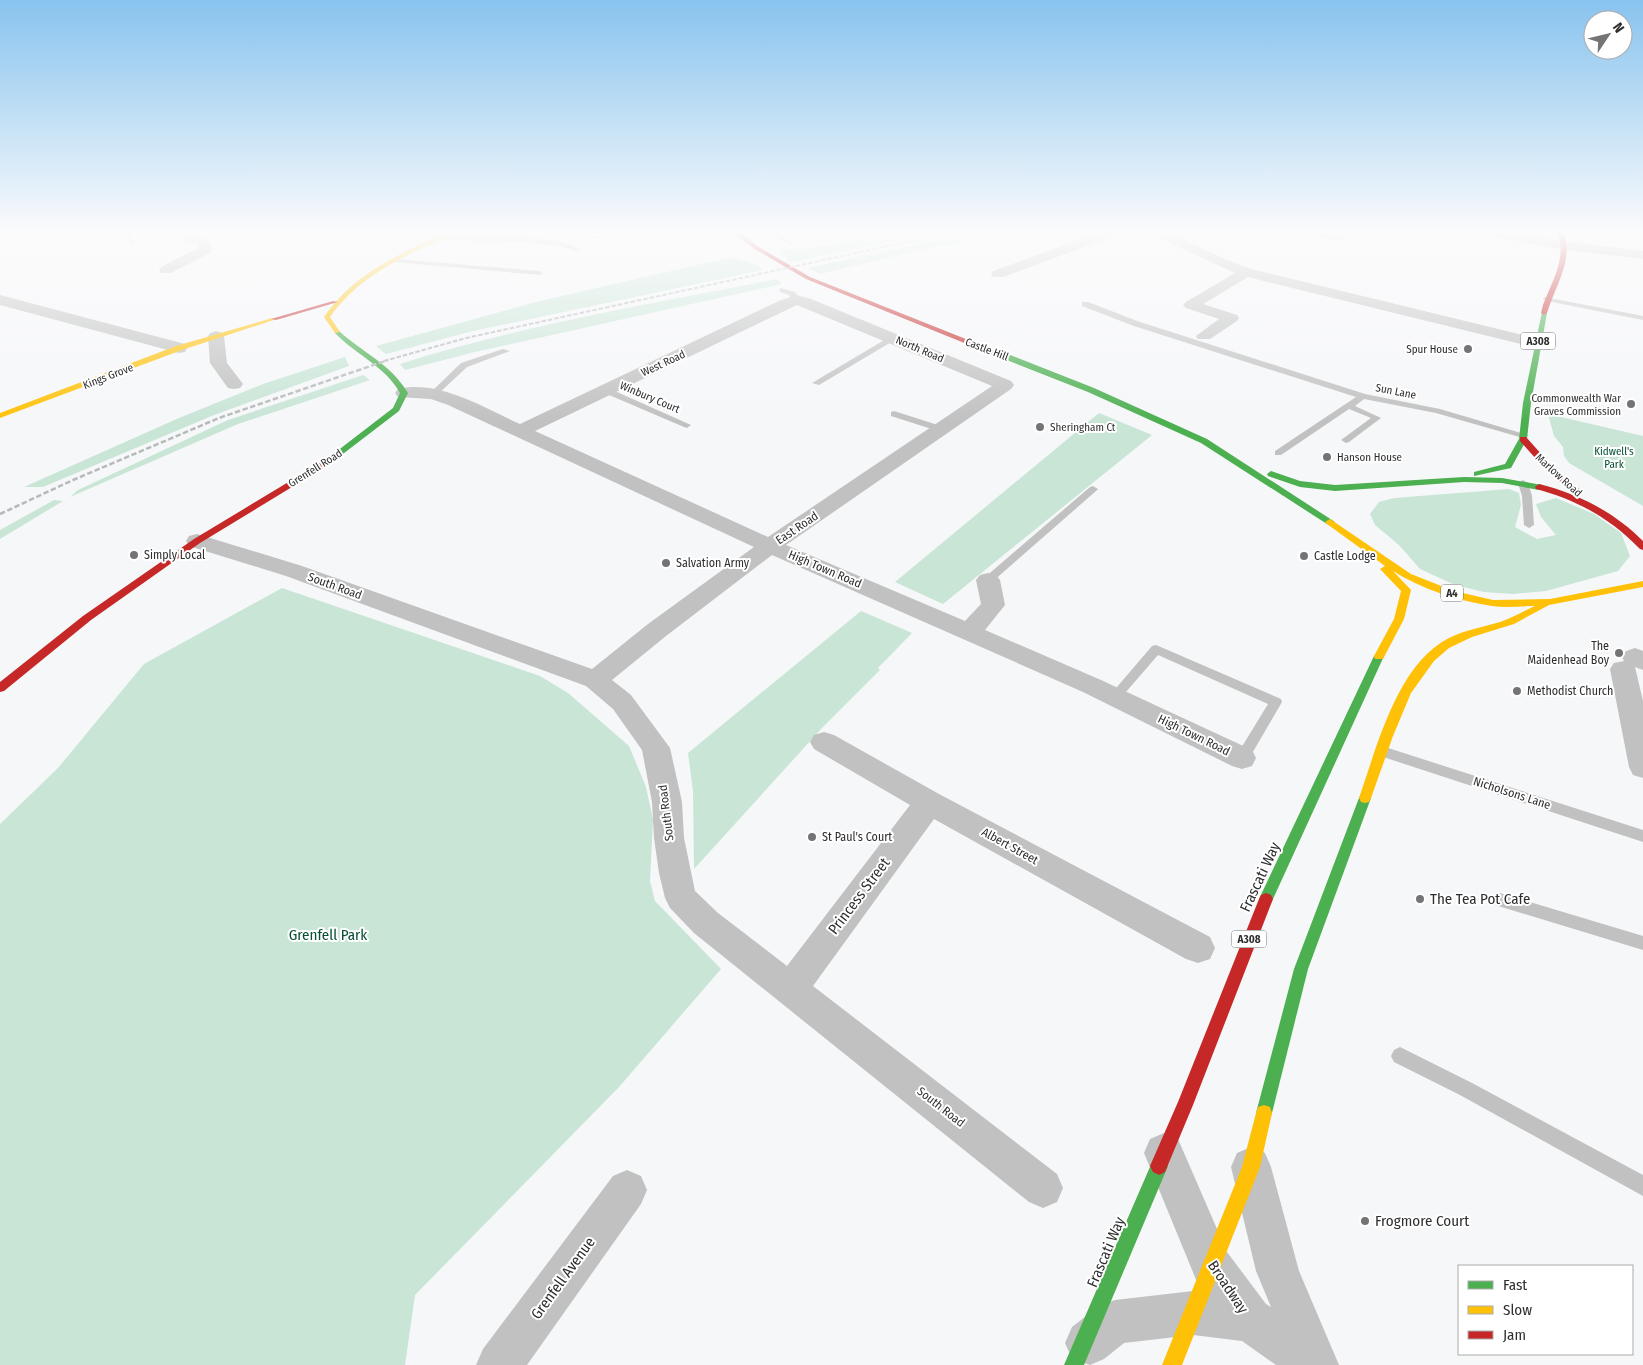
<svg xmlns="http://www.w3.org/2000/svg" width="1643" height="1365" viewBox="0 0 1643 1365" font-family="'Fira Sans Condensed',sans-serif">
<rect width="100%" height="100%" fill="#f6f7f9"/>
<path fill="#c8e5d6" d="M907,231H941L790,262L780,251L823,246Z
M977,231H1001L946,246L942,245L820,274L808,268Z
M732,257L757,265L763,270L469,332L386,354L376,346L536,302Z
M777,279L782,284L475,352L405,370L400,364C523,325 651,304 777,279Z
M345,357L349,366L214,415L43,487H24L179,418L263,384Z
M363,375L370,380L238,424L70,497L78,490L228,420Z
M1099,413L1152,435L943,604L895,582Z
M1548,414L1643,436V506L1569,463L1564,456L1563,447L1554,436Z
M1509,489L1519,493L1521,505L1515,527L1537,539L1556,535L1541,517L1536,504L1556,498L1594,514L1621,533L1630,556L1618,571L1546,591L1513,594L1484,592L1455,585L1420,569L1399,545L1375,525L1370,514L1379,502L1394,498Z
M54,500L63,501L0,539V530Z
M282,588L540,676L568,693L629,746L646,787L653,820L650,881L655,901L721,969L619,1087L415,1295L405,1365H0V824L58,768L144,664Z
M861,611L912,633L878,668L880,670L822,728L694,869L693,791L688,753Z"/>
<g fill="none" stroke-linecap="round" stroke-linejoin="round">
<path fill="#c0c1c0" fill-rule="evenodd" d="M131,231H139L129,236L135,243L132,245L122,235Z
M540,231H559L605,237L602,239Z
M769,231H776L794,244L789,245Z
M436,237C469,238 554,232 579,249L576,251L560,246L527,242L434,240V238Z
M396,259L540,271L543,273L540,275L394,262L393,261Z
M780,288L795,292L800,300L793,302L789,295L780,292Z
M1544,297L1643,316V320L1547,301L1543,299Z
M1082,302H1088L1140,322L1365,394L1440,409L1528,435L1523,438L1436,413L1364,399L1355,406L1381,418L1349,442L1346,443L1341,440L1371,418L1349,409L1281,455H1275V451L1356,397L1134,326L1082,306Z
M891,336L898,338L819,385L812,383Z
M503,349L510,351L467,367L436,396L429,394L461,363Z
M602,388H608L691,425L687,428L684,427L602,392Z
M894,411L944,427L946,429L941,432L891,416V412Z
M1523,480L1528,483L1532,496L1534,525L1529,528L1524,525L1522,496L1518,483Z
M1093,486L1098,489L1096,491L992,582H984L982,580L984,578L1090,487Z
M1156,645L1281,699L1282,702L1247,762H1237L1235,758L1268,704L1158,655L1119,700H1111L1109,697L1111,694L1152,646Z
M1382,746L1643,830V842L1377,755L1375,751L1377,747Z
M1500,893L1643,936V950L1495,905L1492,900L1495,895Z
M1400,1047L1472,1083L1643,1175V1196L1460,1095L1394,1062L1391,1056L1394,1050Z"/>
<path fill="#c0c1c0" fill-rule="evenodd" d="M0,231H13L11,234L0,237Z
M186,231H201L196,237L209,240L212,250L210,253L171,273H161L159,270L161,267L198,248V245L184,242L182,239Z
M1103,231H1121L1119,234L1003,277H993L991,274L993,271Z
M1150,231H1166L1227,260L1251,269L1543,340L1545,343L1543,346L1537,348L1248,277L1203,304L1237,315L1239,318L1237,321L1210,339H1198L1196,336L1219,319L1186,308L1183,305L1186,302L1235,273L1151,234Z
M1300,231H1326L1343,234L1345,237L1338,241L1302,234Z
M1476,231H1503L1563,241L1643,251V259L1565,250L1483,235Z
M0,295L185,344L187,348L185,352L179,353L0,305Z
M796,295L811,299L1011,381L1014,385L1011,389L786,545L965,621L981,604L976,580L980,575L988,573L996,575L1000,580L1005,605L985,630L1101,680L1252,750L1256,758L1252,766L1242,769L1232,766L1083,692L772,555L666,636L612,680L631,695L670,748L682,802L684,838L695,891L718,913L787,966L910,805L814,749L810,742L814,735L824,732L834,735L939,794L1210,937L1215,948L1210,959L1198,963L1186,959L934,819L813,986L1057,1174L1063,1188L1057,1202L1043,1208L1029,1202L694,933L670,908L665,898L659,873L654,838L652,802L642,750L613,709L586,686L286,576L189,546L186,541L189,536L197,534L302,566L592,669L648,624L754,547L448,405L431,399L398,397L395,393L398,389C439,379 484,408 520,424L779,301ZM797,305L992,386L768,537L535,431Z
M216,331L222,333L224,336L227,363L243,384L240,388L234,389L228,388L210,363L208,336L210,333Z
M1635,648L1643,651V670L1635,667L1643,701V778L1633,775L1629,767L1610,669L1614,663L1624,661L1622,657L1626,651Z
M1164,1133L1178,1139L1227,1252L1266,1304L1271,1307L1256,1271L1231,1167L1237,1153L1251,1147L1265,1153L1271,1167L1299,1271L1339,1365H1276L1242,1341L1193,1335L1124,1343L1104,1359L1090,1365L1072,1359L1065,1343L1072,1327L1099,1306L1115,1300L1193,1291L1204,1292L1197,1282L1144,1153L1150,1139Z
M627,1170L641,1176L647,1190L641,1204L527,1365H476L483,1349L613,1176Z"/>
<path fill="#4caf50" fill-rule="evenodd" d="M1542,312L1547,313L1531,403L1527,439L1511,468L1474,476V472L1505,464L1519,439L1523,403Z
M335,331H339C363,353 390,363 408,393L399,411L335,460L331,457L332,455L393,408L400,393C385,366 356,355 335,333Z
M999,353H1005L1094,388L1207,439L1335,522L1330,525L1327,524L1201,443L1088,392L999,357Z
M1271,471L1300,481L1335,485L1464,477L1502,478L1542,485L1543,487L1539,490L1502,483L1464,482L1335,491L1300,487L1268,476L1267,474Z
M1379,652L1384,656L1273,899L1271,903L1266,905L1261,903L1259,899L1374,656Z
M1365,793L1369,794L1371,798L1308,969L1272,1113L1270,1119L1264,1121L1258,1119L1256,1113L1294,969L1359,798L1361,794Z
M1159,1157L1165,1160L1168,1166L1084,1365H1064L1153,1160Z"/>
<path fill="#ffc107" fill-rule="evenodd" d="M449,231H456C445,239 430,244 418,250C383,267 353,285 330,317L340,332L335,333L324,317C356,271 401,254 449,231Z
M272,318L277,319L182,350L0,418V413L176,346Z
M1330,519L1411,574L1454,591L1493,600L1550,599L1643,581V587L1549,605L1514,624L1472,637L1449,648L1434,661L1411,693L1393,736L1371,798L1369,802L1365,803L1361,802L1359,798C1377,747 1397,664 1449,638C1465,630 1483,627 1500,622C1512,618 1524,611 1535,606C1521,606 1506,608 1492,606C1459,601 1421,589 1393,571L1411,590L1404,619L1383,659H1375L1374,656L1394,619L1401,591L1380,569L1385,566L1327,524L1325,522Z
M1264,1105L1270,1107L1272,1113L1260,1167L1182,1365H1162L1242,1167L1256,1113L1258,1107Z"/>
<path fill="#c62828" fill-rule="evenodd" d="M732,231H738L757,246L810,277L1006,355L999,357L806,279L753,248Z
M1557,231H1563C1575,259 1555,286 1547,313L1544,315L1541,313L1543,305C1552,281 1568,257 1557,231Z
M333,301L338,302L276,320L271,319Z
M1520,437H1526L1552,466L1582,491V495H1576L1546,470L1520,441Z
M335,454L339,457L338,459L200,543L91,620L4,691L0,692V682L83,616L194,539Z
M1539,484C1579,494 1614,512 1643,541V550L1640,549C1610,518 1577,500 1536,489L1535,487Z
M1266,893L1271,895L1273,899L1193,1105L1165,1172L1159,1175L1153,1172L1150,1166L1178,1102L1259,899L1261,895Z"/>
<path stroke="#b8b9b9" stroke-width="2" stroke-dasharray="4.5 2" stroke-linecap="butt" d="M384,361L466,338L957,231"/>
<path stroke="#b8b9b9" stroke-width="2.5" stroke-dasharray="5.5 2.5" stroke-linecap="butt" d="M0,514L73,480L219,418L388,360"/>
</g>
<linearGradient id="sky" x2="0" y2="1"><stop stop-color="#88c3ee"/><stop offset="0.55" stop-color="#fbfbfc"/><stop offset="1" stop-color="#fbfbfc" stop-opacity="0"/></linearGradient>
<rect width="1643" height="422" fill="url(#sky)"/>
<g fill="#747476" stroke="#fff" stroke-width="2">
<circle cx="1468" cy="349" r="5"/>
<circle cx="1631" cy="404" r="5"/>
<circle cx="1040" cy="427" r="5"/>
<circle cx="1327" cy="457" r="5"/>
<circle cx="134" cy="555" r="5"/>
<circle cx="1304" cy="556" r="5"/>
<circle cx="666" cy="563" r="5"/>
<circle cx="1619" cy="653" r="5"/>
<circle cx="1517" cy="691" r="5"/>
<circle cx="812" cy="837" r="5"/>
<circle cx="1420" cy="899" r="5"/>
<circle cx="1365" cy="1221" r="5"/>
</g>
<g text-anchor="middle" stroke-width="4" stroke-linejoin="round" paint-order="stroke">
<g fill="#fff" stroke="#6d6d6d" stroke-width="1">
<rect x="1520.5" y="332.5" width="35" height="17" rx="4"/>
<rect x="1441" y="584.5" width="22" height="17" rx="4"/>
<rect x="1231.5" y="930.5" width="35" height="17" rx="4"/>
</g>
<g font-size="11" font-weight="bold" fill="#2e2e2f">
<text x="1538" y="345">A308</text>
<text x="1452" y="597">A4</text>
<text x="1249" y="943">A308</text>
</g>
<g font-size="11" fill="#2e2e2f" stroke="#fff">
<text transform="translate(920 349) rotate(23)" y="4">North Road</text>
<text transform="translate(987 349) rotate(21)" y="4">Castle Hill</text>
<text transform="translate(663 363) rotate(-25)" y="4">West Road</text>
<text transform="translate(108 376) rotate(-21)" y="4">Kings Grove</text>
<text transform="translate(1396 391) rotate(11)" y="4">Sun Lane</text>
<text transform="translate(650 397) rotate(23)" y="4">Winbury Court</text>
<text transform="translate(315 468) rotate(-32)" y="4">Grenfell Road</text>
<text transform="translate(1559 475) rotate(42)" y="4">Marlow Road</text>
</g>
<g font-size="11" fill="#2e2e2f" stroke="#fff" text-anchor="end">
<text x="1458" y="353">Spur House</text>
<text x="1621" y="402">Commonwealth War<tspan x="1621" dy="13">Graves Commission</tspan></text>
<text x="1050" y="431" text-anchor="start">Sheringham Ct</text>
<text x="1337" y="461" text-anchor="start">Hanson House</text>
</g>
<g font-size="11" fill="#054f33" stroke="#fff">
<text x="1614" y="455">Kidwell's<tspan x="1614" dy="13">Park</tspan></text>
</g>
<g font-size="12" fill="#2e2e2f" stroke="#fff">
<text transform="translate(797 528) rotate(-34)" y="4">East Road</text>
<text transform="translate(825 569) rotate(23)" y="4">High Town Road</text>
<text transform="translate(335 586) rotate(20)" y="4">South Road</text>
<text transform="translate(1194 735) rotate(26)" y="4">High Town Road</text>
<text transform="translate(1512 793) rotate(18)" y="4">Nicholsons Lane</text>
<text transform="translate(666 813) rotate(-97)" y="4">South Road</text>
<text transform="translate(1010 846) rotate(29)" y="4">Albert Street</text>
<text transform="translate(941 1107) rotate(38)" y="4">South Road</text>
</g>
<g font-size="12" fill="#2e2e2f" stroke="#fff" text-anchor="start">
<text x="144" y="559">Simply Local</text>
<text x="1314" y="560">Castle Lodge</text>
<text x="676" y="567">Salvation Army</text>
<text x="1609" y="650" text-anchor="end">The<tspan x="1609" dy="14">Maidenhead Boy</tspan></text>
<text x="1527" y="695">Methodist Church</text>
<text x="822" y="841">St Paul's Court</text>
</g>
<g font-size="15" fill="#2e2e2f" stroke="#fff">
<text transform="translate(1260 877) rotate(-65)" y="5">Frascati Way</text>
<text transform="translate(859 896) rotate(-53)" y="5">Princess Street</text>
<text transform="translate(1106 1252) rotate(-67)" y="5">Frascati Way</text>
<text transform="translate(563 1278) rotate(-54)" y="5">Grenfell Avenue</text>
<text transform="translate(1228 1287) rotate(56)" y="5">Broadway</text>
</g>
<g font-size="15" fill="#2e2e2f" stroke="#fff" text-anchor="start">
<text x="1430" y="904">The Tea Pot Cafe</text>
<text x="1375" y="1226">Frogmore Court</text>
</g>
<g font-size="15" fill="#054f33" stroke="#fff">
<text x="328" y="940">Grenfell Park</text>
</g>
</g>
<rect x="1458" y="1265" width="175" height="90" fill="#ffffff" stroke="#ababac"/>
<rect x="1468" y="1281" width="25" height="8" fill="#4caf50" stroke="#ababac"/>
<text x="1503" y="1290" font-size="15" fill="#2e2e2f">Fast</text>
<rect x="1468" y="1306" width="25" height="8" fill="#ffc107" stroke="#ababac"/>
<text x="1503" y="1315" font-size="15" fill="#2e2e2f">Slow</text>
<rect x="1468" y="1331" width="25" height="8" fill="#c62828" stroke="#ababac"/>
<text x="1503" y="1340" font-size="15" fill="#2e2e2f">Jam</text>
<g transform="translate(1608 35) rotate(55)"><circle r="24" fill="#ffffff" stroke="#ababac"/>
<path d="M0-4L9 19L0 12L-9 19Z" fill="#747476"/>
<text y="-8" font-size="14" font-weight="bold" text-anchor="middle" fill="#2e2e2f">N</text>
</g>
</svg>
